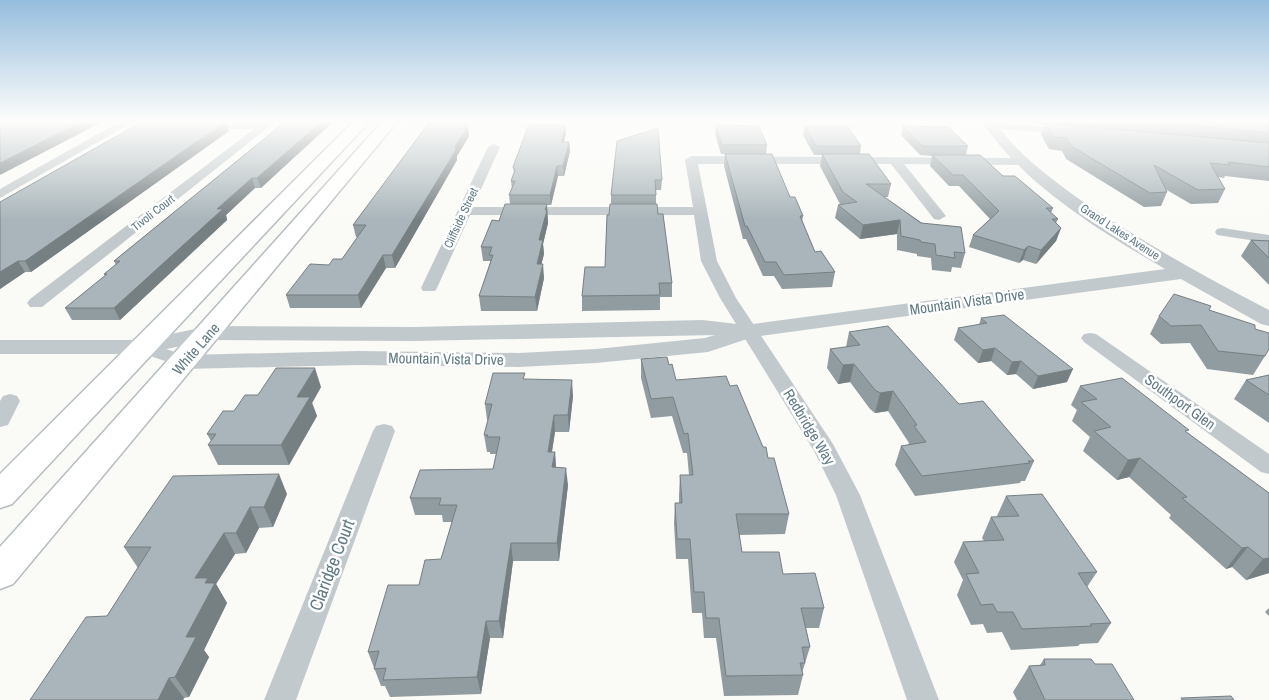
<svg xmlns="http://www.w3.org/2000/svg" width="1269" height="700" viewBox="0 0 1269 700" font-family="'Archivo Narrow',sans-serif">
<rect width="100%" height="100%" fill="#fafaf7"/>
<path fill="#ebebea" d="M410,122H950L953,130L405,128Z"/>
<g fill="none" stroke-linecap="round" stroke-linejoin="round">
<defs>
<path id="secondary" d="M353,122H369L12,504L0,508V474Z
M382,122H397L13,584L0,589V547Z"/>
</defs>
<use href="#secondary" stroke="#b5bdc1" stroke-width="3"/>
<path fill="#c2c9cc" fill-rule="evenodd" d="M119,122H133L0,198V189Z
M275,122L42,307H30L27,303L30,299L254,129H202L197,126L198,124Z
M987,122L1069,129L1074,132L1069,135L990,128L985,125Z
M494,144L500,147L473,207H693L685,160L691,156L1026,158L1028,161L1022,165L904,164L946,216L939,220L934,219L891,164H698L717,261L736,298L833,444L860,495L939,700H907L836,495L814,451L720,298L701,261L694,215H470L437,288L435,291H423L421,288L488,147Z
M1222,228L1269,235V243L1217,235L1215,232L1217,229Z
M1090,333L1096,334L1269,454V474L1261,472L1084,342L1081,338L1084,334Z
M143,341L192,358L195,362L192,366L185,368L136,351L134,347L136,343Z
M10,394L17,396L20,401L8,425L0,427V401L3,396Z
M384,424L392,426L395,431L296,700H264L373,431L376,426Z"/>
<path fill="#c2c9cc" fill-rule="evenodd" d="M982,122H995C1018,155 1050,178 1082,201C1142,242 1205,277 1269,310V326L1261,324L1181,279L753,337L708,352L596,363L519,367L358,365L185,369L176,367L173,362L176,357L185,355L358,351L519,353L596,349L705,338L715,335L414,341L209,340L143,354H0V340H143L209,326L414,327L702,320L746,325L1165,269C1100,231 1024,185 982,122Z"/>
<use href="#secondary" fill="#fff" fill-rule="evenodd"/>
</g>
<path fill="#919ca0" d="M285,122L261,188H255L226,215L227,220L120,320H72L65,308L105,276L104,274L116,265L114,261Z
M1034,122H1269V181L1225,176L1224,178L1218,177L1225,189L1218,203L1191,204L1165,189L1167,192L1161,206L1144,207L1066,159L1062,151L1049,149L1041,135L1044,125L1035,124Z
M565,125L566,133L564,142H569L570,151L564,176H558L551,205H547L548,223L543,244L544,254L541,264L544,278L537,311H481L479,296L490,263V261H483L481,247L510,204L509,195L512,189L511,181L514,173L513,167Z
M716,125L767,145L766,154L790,197L803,216L802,221L815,252L835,272L832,287L782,289L774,276H763L746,239H743L724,166L725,154H721L715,134Z
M466,126L469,136L457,156V160L395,268H386L361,308H290L286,295L329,265L342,259L358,237H356L353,225Z
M805,126L861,146L860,154L891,184L888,197H885L965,253L961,268L952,267L951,272L932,270L931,258L917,256V254L897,250V234L860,239L835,218L838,205L840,204L820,166L822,155H814L803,135Z
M903,126L968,146L966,155L1003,176L1053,208L1051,213L1058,219L1056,223L1061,228L1056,241L1036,264L1023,260L1019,263L969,247L973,235L990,219L959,186H949L930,166L932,156L920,155L901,135Z
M229,131L31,272H25L0,289V202Z
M617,141L662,180L661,190H656V204L672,283V297H660V310L582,311V296L605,267L609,215L611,204V195Z
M1251,240L1269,241V285L1241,256Z
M1209,310L1255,329L1265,356L1253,375L1207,369L1190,343L1161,344L1150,334L1159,316Z
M981,318L1067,382L1033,389L1016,374L1007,375L991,361L978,363L954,340L958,328L979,325Z
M849,332L959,404L1034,461L1025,481H1021L1020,483L915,496L895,465L901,446L908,445L909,443L888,411L875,413L870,409L850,382L838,384L827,368L830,349L846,347Z
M641,359L669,365L676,380L730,386L768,458L789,514L785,534L739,535L742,552L783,574L824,608L819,628H806L810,647L802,673L803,675L798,695L724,696L716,638H704L702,613H692L688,559H676L674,523L675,503H679V495L680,475H689L687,453H683L672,416L651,418L641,378Z
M1269,375V423L1234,399L1246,380Z
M525,379L573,396L569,432H555L552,452H555L556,467L568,485L559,561H513L503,638H490L481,694L390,697L385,686H381L368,652L419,585L441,559L452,522H443L442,515H415L410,498L493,469L496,454H490V452H487L484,435L488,420H487L485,404Z
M1080,386L1187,433L1269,493V573L1246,580L1232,567L1226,569L1169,518L1171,515L1129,477L1117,480L1083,451L1090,437L1072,421L1077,410L1071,405Z
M321,387L312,403L317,416L289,465H218L208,445L211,441L207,434L234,411L258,395Z
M287,494L273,527L259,528L246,553L235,554L216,584L227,603L204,650L209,657L189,697L184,698L183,700H30L107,616L138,568L124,547Z
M1006,496L1097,572L1087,587L1111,623L1098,643L1080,644L1078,646L1011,650L1002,632L987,633L983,624L971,625L957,595L963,580L954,562L963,542L984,541L982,538L991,517H998L997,516Z
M1269,608V616L1265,612Z
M1044,659L1095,664L1134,700H1017L1013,692L1029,666L1040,665Z"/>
<path fill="#767f82" d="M81,122H102L0,175V163Z
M226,122L229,131L31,272L25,261Z
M321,122H333L261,188L257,178Z
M466,124L467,128L468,126L469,136L457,156V160L395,268L392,255L455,147Z
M565,125L566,133L562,148V139Z
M569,142L570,151L564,176L563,166Z
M557,166L558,176L551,205L550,195Z
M252,178L255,188L226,215L227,220L120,320L114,308L217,209Z
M547,204L548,223L543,244L544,254L538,278L537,264L539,240Z
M900,220L897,234L860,239L863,225Z
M1061,228L1056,241L1036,264L1041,250Z
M1028,246L1023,260L1019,263L1024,250Z
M383,255L386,268L361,308L358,295Z
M18,261L25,272L0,289V272Z
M543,264L544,278L537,311L535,297Z
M995,348L991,361L978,363L983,350Z
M1021,361L1016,374L1007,375L1012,362Z
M854,364L850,382L838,384L843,365Z
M315,368L321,387L312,403L317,416L289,465L281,445L297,397Z
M1073,369L1067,382L1033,389L1038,376Z
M572,380L573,396L569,432L568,415Z
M893,391L888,411L875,413L880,393Z
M554,415L555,432L549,469L548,452Z
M555,452L556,469L552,467Z
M1140,458L1129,477L1117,480L1128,460Z
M566,468L568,485L559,561L557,543Z
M279,474L287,494L273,527L264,507Z
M250,507L259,528L246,553L236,533Z
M224,533L235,554L216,584L227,603L204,650L209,657L189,697L175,677L186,637L195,578Z
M511,543L513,561L503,638L499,621Z
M1248,547L1232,567L1226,569L1242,548Z
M1269,558V573L1246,580L1263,559Z
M486,621L490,638L481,694L477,677Z
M169,678L184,698L183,700H158Z"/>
<path fill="#a9b5ba" stroke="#767f82" d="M0,122H81L0,163Z
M225,122L25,261H18L0,272V202L140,123Z
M285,122H321L257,178H252L217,209H223L114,308H65L107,274H104L120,261H114Z
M1160,122H1269V133Z
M1045,123L1269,143V167L1228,162L1230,165L1210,163L1225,189L1198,190L1154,165L1167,192L1150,193L1071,146L1067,138L1054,137Z
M428,124H466L464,126H468L455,147L456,150L392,255H383L358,295H286L310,264L329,265L333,259H342L366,225H353Z
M529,124L565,125L562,139H563L562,142H569L563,166H557L550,195H509L515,181H511L515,170L513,167Z
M716,125L759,126L767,145H722Z
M805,126H847L861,146H816Z
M903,126L948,127L968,146H922Z
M658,128L662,180H655L656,195H611L617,141Z
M725,154H772L790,197H795L803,216H800L815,252L821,251L835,272L784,275L776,262H765L747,226H745Z
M822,154H869L891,184H866L921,223L961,227L965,253L954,252L955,258L936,255L935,244L921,242L920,240L901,236L900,220L863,225L838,205L857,202L843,192Z
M932,155H980L1003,176H1015L1053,208H1046L1058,219H1052L1061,228L1041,250L1028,246L1024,250L973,235L999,211L963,175H953Z
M505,204H547L545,210H547L539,240H543L537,264H543L535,297L479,296L493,255H489L492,247H481L492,220L499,221Z
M610,204H657L658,214H663L672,283H659L660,295L582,296L585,267H605L607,215H609Z
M1251,240L1269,241V258Z
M1174,294L1211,306L1209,310L1255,325V329L1269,333V349L1265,356L1218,351L1201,325L1171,326L1159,316Z
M1004,315L1073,369L1038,376L1021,361L1012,362L995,348L983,350L958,328L987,323L981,318Z
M888,326L959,404L983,401L1034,461H1028L1030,463L922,476L901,446L926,442L914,426L917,425L893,391L880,393L875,390L854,364L843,365L830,349L860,345L849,332Z
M667,357L669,365L672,364L676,380L726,376L730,386L737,385L763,447H766L768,458H774L789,514H736L742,552H779L783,574L815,573L824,608H801L810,647H802L805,663H800L803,675L726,676L719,618H706L704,592H694L690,539H677L675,503H682L680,475H693L688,433L684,434L673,397L651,399L641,359Z
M276,368H315L297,397H310L281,445H208L216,434H207L223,411H234L245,395H258Z
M493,373H525L523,379L572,380L568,415H554L548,452H555L552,467L566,468L557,543H511L499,621H486L477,677L383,680L386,668L374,669L379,651L368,652L388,585H419L425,560L441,559L457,505H439L441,498H410L420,470L493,469L500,437H487L488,435H484L492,404H485Z
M1269,375V395L1246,380Z
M1122,378L1189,430L1185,431L1269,493V558L1263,559L1248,547L1242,548L1182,498L1187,497L1140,458L1128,460L1094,431L1111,427L1081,402L1097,399L1080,386Z
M279,474L264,507H250L236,533H224L195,578H208L205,583H215L186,637H196L175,677L169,678L158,700H30L86,617L107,616L151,547H124L173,476Z
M1042,494L1097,572L1078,573L1111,623L1090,624L1092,626L1022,629L1013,612H997L993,604L981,605L966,574L979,573L963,542L1004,540L991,517L1019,516L1006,496Z
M1044,659H1091L1095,664H1112L1134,700H1045L1029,666L1045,665Z
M1231,696L1234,700H1182L1181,698Z"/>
<linearGradient id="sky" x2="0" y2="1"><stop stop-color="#95bddd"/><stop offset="0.55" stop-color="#fdfdfb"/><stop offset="1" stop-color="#fdfdfb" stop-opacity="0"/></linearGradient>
<rect width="1269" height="220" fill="url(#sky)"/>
<g text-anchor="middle" stroke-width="5" stroke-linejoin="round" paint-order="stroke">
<g font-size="12" fill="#627a85" stroke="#fff">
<text transform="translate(153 213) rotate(-38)" y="4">Tivoli Court</text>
<text transform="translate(461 218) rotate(-65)" y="4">Cliffside Street</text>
<text transform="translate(1120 232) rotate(33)" y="4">Grand Lakes Avenue</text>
</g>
<g font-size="15" fill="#627a85" stroke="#fff">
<text transform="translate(967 302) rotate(-8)" y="5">Mountain Vista Drive</text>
<text transform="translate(196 349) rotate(-49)" y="5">White Lane</text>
<text transform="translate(446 359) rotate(1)" y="5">Mountain Vista Drive</text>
<text transform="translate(1180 402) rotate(36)" y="5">Southport Glen</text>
<text transform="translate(809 427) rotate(59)" y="5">Redbridge Way</text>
</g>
<g font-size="18" fill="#627a85" stroke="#fff">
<text transform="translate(332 565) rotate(-69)" y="6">Claridge Court</text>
</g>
</g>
</svg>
